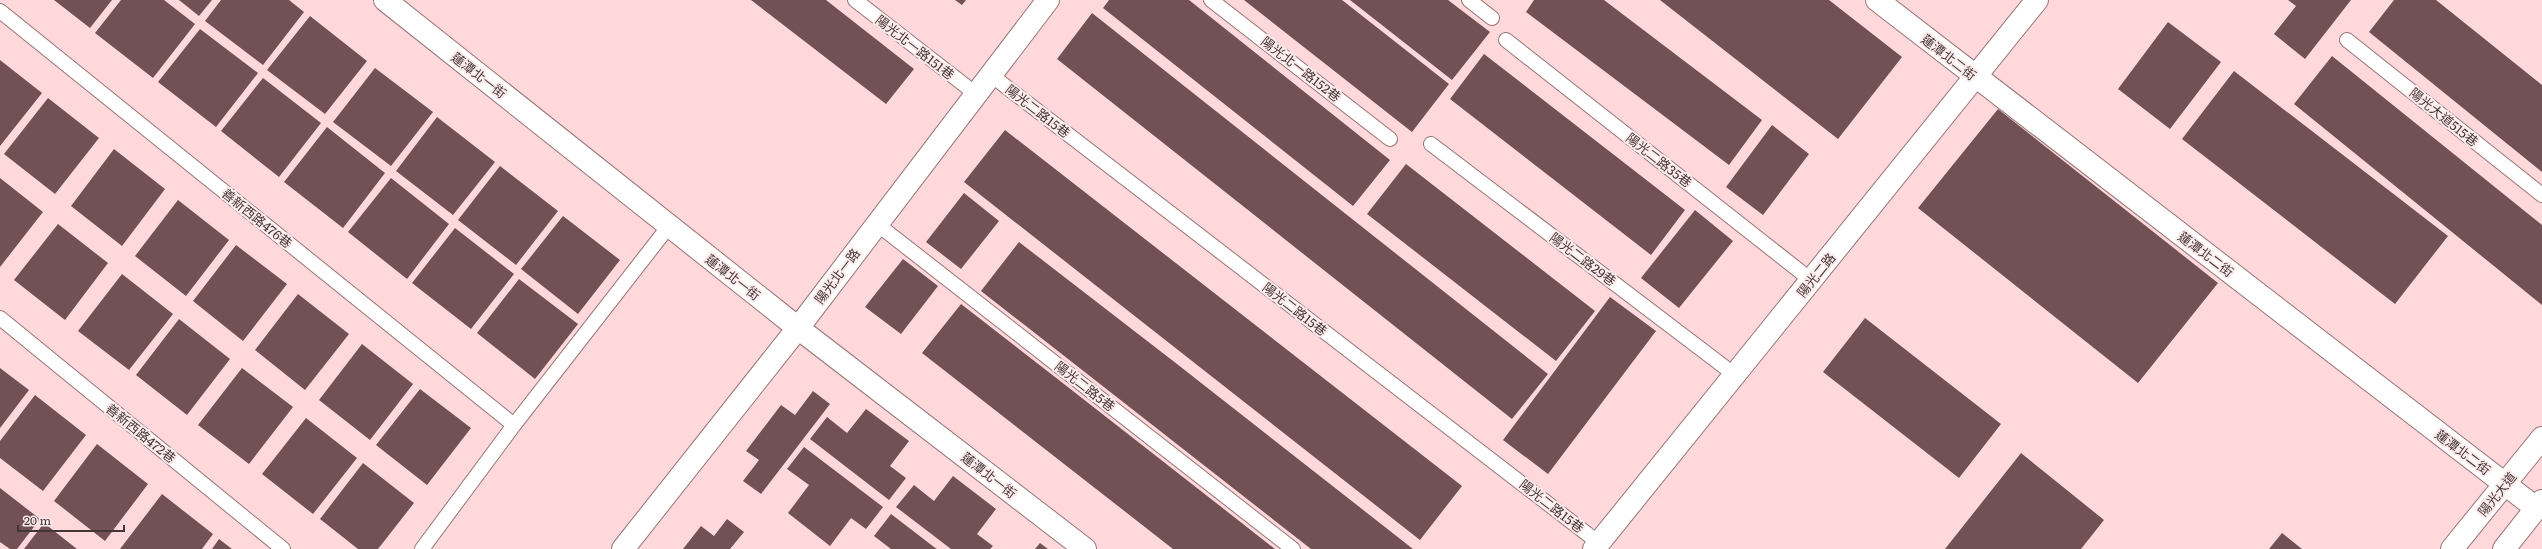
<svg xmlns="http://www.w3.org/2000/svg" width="2542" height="549" viewBox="0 0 2542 549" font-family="Literata,'Noto Sans TC',serif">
<rect width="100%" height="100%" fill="#ffd8db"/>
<path fill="#725154" d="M54,0H112L90,28Z
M121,0H164L195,24L153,78L95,33Z
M179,0H212L199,16Z
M221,0H289L304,12L263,65L205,21Z
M751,0H826L914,69L886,104Z
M955,0H966L962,5Z
M1109,0H1189L1390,160L1353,206L1103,8Z
M1244,0H1342L1449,84L1412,132Z
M1350,0H1448L1490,32L1452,80Z
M1534,0H1604L1762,120L1729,165L1526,12Z
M1660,0H1829L1902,57L1838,139Z
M2288,0H2351L2305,59L2274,34L2296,6Z
M2394,0H2436L2542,85V172L2369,32Z
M1092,13L1548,374L1512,419L1057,59Z
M310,16L367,61L325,114L267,70Z
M2168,22L2221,62L2170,129L2118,89Z
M200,29L258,73L216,127L158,82Z
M1484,54L1685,210L1651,255L1450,99Z
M2332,56L2542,225V305L2294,104Z
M0,60L42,93L0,146Z
M375,68L433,112L391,166L333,122Z
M2234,71L2448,236L2395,304L2182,139Z
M263,78L321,123L279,177L221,131Z
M48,98L99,138L55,194L4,154Z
M1998,109L2218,283L2138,383L1918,208Z
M437,117L495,162L453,215L396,171Z
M1772,125L1809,154L1763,215L1726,187Z
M327,127L385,173L343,228L284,182Z
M1005,130L1462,486L1420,540L964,182Z
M114,149L165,189L122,246L71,206Z
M1406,164L1595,311L1556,361L1367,214Z
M500,166L558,211L516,265L458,220Z
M0,178L43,212L0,267Z
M391,178L449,224L407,279L348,232Z
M964,193L999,221L961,269L926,242Z
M178,200L229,240L186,296L135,256Z
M1695,210L1733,241L1679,308L1641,278Z
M563,216L620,260L578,314L521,269Z
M58,224L108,263L65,320L14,280Z
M455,228L514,274L471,329L412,283Z
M1019,242L1177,364L1413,549H1311L981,291Z
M236,245L287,284L243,341L193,301Z
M903,259L938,286L901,334L865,307Z
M122,274L173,314L129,370L78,331Z
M519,279L578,324L535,379L477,333Z
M298,294L349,334L305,390L255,350Z
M1610,297L1656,331L1548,474L1503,440Z
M961,304L1064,384L1275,549H1173L922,353Z
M1865,318L2001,424L1959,478L1823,372Z
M179,319L230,359L187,415L136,375Z
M362,344L413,384L370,440L319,400Z
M0,368L29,390L0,428Z
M242,368L293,407L249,464L198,425Z
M420,389L471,428L427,485L376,445Z
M813,391L830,404L761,494L743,481L759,460L746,451L781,405L795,415Z
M35,395L86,435L43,491L0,458V441Z
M866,409L909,441L890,466L906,478L889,500L810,439L827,417L847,433Z
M306,418L357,458L313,514L262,474Z
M97,444L148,484L105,541L54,501Z
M804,447L883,507L866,529L851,518L830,546L788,513L809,485L787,469Z
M2021,453L2104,520L2081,549H1945Z
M363,463L414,503L378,549H358L320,519Z
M953,476L996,509L977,534L993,546L990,549H951L896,507L914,485L934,501Z
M0,488L40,519L17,549H10L0,542Z
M162,494L213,534L202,549H120Z
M891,514L934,547L937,549H891L874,536Z
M727,519L744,532L730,549H683L701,526L714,536Z
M44,523L77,549H24Z
M2282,533L2302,549H2269Z
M219,539L232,549H212Z
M1040,543L1048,549H1035Z"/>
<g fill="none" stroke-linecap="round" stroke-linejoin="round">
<defs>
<path id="service" d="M855,0L976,94
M1211,0L1390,139
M1469,0L1492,18
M0,11L514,425
M1506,40L1811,280
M2347,40L2542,195
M991,75L1599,543
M1431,144L1735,375
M877,224L1293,549
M0,318L283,549
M422,549L514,425L669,226"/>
<path id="minor" d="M385,0L798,328L1085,549
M1877,0L2536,508
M623,549L798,328L1048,0
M1594,549L2037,0"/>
<path id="tertiary" d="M2452,549L2542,438
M2504,549L2542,501"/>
</defs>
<use href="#service" stroke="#977577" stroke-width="16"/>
<use href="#minor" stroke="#977577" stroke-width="24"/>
<use href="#tertiary" stroke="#977577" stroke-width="24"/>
<use href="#service" stroke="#fff" stroke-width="14"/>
<use href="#minor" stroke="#fff" stroke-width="22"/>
<use href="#tertiary" stroke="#fff" stroke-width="22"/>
</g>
<g text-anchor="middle" stroke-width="4" stroke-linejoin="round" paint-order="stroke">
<g font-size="13" fill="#443536" stroke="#fceced">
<text transform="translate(915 47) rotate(38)" y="5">陽光北一路151巷</text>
<text transform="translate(1949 57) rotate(38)" y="5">蓮潭北二街</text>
<text transform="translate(1301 69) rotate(38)" y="5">陽光北一路152巷</text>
<text transform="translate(479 75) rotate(38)" y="5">蓮潭北一街</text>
<text transform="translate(1038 111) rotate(38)" y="5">陽光二路15巷</text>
<text transform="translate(2444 117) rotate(39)" y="5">陽光大道515巷</text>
<text transform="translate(1659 160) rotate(38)" y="5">陽光二路35巷</text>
<text transform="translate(257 218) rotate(39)" y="5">善新西路476巷</text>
<text transform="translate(2206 254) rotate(37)" y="5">蓮潭北二街</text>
<text transform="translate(1583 259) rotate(37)" y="5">陽光二路29巷</text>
<text transform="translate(1816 275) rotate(-51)" y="5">陽光二路</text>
<text transform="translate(837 276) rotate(-53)" y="5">陽光北一路</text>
<text transform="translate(733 277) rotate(38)" y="5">蓮潭北一街</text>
<text transform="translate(1295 309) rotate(38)" y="5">陽光二路15巷</text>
<text transform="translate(1085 386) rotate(38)" y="5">陽光二路5巷</text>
<text transform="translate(141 433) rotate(39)" y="5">善新西路472巷</text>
<text transform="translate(2463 452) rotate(37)" y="5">蓮潭北二街</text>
<text transform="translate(989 475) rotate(38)" y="5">蓮潭北一街</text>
<text transform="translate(2497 494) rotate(-51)" y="5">陽光大道</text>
<text transform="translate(1552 506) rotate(38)" y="5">陽光二路15巷</text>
</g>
</g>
<path d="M18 525v6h106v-6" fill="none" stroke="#443536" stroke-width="2"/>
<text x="24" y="525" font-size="12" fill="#443536" stroke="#fceced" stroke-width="3" paint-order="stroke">20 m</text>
</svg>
